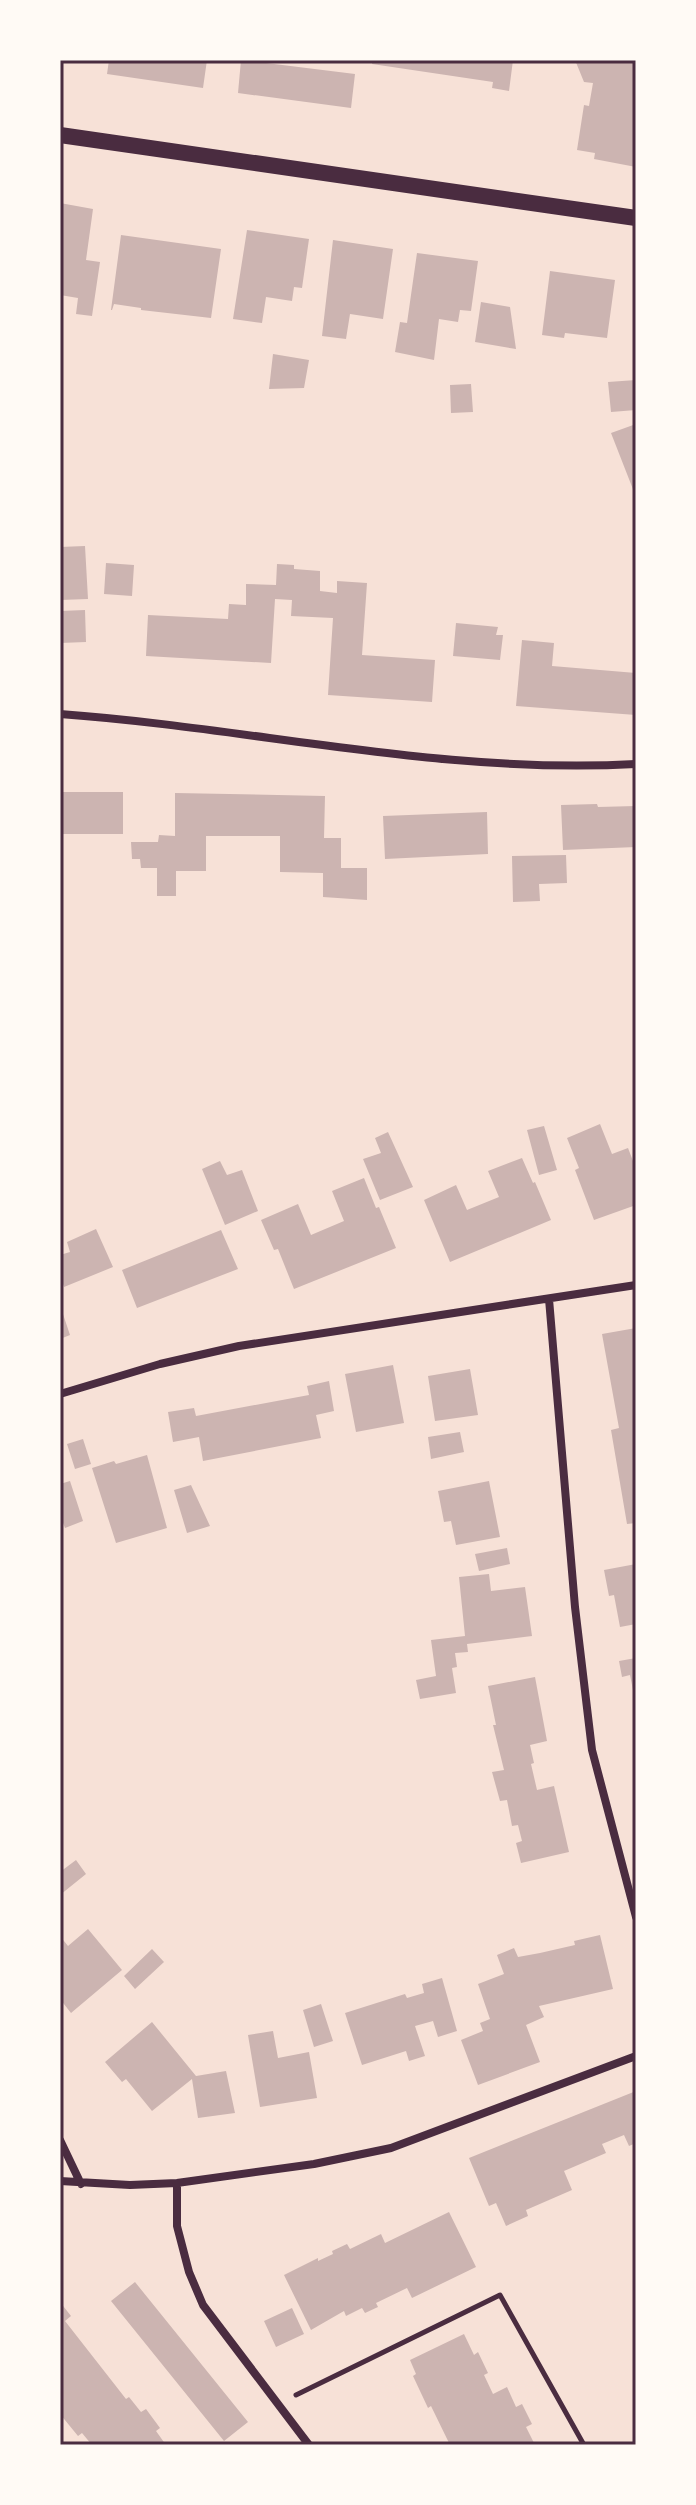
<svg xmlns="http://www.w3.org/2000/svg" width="696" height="2505" viewBox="0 0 696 2505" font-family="'Archivo Narrow',sans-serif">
<rect width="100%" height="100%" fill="#f7e1d7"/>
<path fill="#ccb4b1" d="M109,60H207L203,88L107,74Z
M241,60L355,74L351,108L238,93Z
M373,60H513L509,91L492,88L493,82L372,64Z
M575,60H635L636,167L594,159L595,153L577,150L584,105L589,106L593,83L584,82Z
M60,203L93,209L86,260L100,262L92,316L76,314L78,298L60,295Z
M247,230L309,239L302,288L294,287L292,301L266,297L262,323L233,319Z
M121,235L221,249L211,318L141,310V308L114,304L112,310H111Z
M333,240L393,249L383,319L350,314L346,339L322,336Z
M417,253L478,261L471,311L460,310L458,322L439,319L434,360L395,352L400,322L407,323Z
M550,271L615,280L607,338L565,333L564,338L542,335Z
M481,302L510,307L516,349L475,342Z
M273,354L309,360L304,388L269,389Z
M636,380V410L611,412L608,382Z
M471,384L473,412L451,413L450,385Z
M636,424V497L611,433Z
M85,546L88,599L60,600V547Z
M106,563L134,565L132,596L104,594Z
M277,564L294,565V569L320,571V591L337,593V581L367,583L362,655L435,660L432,702L328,695L333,618L291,616L292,600L275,599L271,663L146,656L148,615L228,619L229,604L246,605V584L276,585Z
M85,610L86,642L60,643V611Z
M456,623L498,627L496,635H503L500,660L453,656Z
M522,640L554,643L552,666L636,673V715L516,706Z
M60,792H123V834H60Z
M175,793L325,796L324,838H341V868H367V900L323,897V873L280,872V836H206V871H176V896H157V868H141L140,859H132L131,842H158L159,835L175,836Z
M597,804L598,807L636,806V847L563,850L561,805Z
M487,812L488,854L385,859L383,816Z
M566,855L567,883L539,884L540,901L513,902L512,856Z
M600,1124L612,1154L628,1148L633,1161L636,1160V1199L634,1200L636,1205L594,1220L575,1170L579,1168L567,1138Z
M544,1126L557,1170L539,1175L527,1130Z
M388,1132L413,1187L380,1200L363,1159L381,1153L375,1138Z
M522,1158L533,1183L535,1182L551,1220L450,1262L424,1200L456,1185L467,1210L499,1197L488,1171Z
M220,1161L227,1175L242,1170L258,1211L225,1225L202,1169Z
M364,1178L376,1208L379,1207L396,1248L294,1289L278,1249L274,1250L261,1220L298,1204L311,1235L344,1221L332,1191Z
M96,1229L113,1267L64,1287L60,1275V1255L70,1252L67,1242Z
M221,1230L238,1269L137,1308L122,1270Z
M60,1305L70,1335L60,1339Z
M636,1328V1523L627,1524L611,1430L619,1428L602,1334Z
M393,1365L404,1423L356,1432L345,1374Z
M470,1369L478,1415L435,1421L428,1376Z
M329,1381L334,1411L316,1415L321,1438L203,1461L199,1437L173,1442L168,1412L194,1408L196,1416L309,1395L307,1386Z
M460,1432L464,1452L431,1459L428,1437Z
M83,1439L91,1464L75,1469L67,1444Z
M147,1455L167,1528L116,1543L92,1468L114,1461L116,1464Z
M70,1481L83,1521L65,1528L60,1515V1484Z
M489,1481L500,1537L456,1545L451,1521L444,1522L438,1491Z
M191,1485L210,1526L187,1533L174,1490Z
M507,1548L510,1564L479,1571L475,1554Z
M636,1564V1624L620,1627L614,1595L609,1596L604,1570Z
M489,1574L491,1591L525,1587L532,1636L467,1644L468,1652L455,1653L457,1667L452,1668L456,1693L420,1699L416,1680L436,1676L431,1640L465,1636L459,1577Z
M636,1658V1699L635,1700L630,1675L622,1677L619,1661Z
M535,1677L547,1741L530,1745L534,1763L531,1764L537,1790L554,1786L569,1852L521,1863L516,1843L522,1841L518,1825L512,1826L507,1800L500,1801L492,1772L504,1770L493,1725H496L488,1686Z
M76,1860L86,1874L60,1895V1872Z
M88,1929L122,1970L71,2013L60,1999V1936L68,1946Z
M600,1935L613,1989L539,2006L544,2017L526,2025L540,2062L478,2085L461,2040L483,2031L480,2023L490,2019L478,1984L504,1974L497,1955L514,1948L518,1957L540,1953L575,1945L574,1941Z
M152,1949L164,1962L135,1989L124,1976Z
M442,1978L457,2031L438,2037L433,2021L415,2026L425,2056L409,2061L406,2051L362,2065L345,2013L405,1994L407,1998L424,1993L422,1984Z
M321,2004L333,2041L314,2047L303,2010Z
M152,2022L196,2076L226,2071L235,2113L198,2118L192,2079L152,2111L126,2079L122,2082L105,2062Z
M273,2031L278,2058L309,2052L317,2098L260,2107L248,2035Z
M636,2091V2143L629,2146L624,2135L602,2144L606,2153L564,2171L572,2190L526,2210L528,2216L506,2226L496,2203L489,2206L469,2158Z
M449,2212L476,2267L412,2298L407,2288L376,2303L378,2307L365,2313L362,2308L346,2316L344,2311L311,2330L284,2275L318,2258V2261L333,2254L332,2251L347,2244L350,2249L381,2234L385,2243Z
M135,2282L248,2422L224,2441L111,2301Z
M60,2302L71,2316L65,2321L126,2399L129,2397L141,2412L146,2409L160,2428L156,2431L166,2445H92L82,2433L78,2436L60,2414Z
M292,2308L304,2334L276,2347L264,2321Z
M464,2334L474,2355L478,2352L488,2373L484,2375L493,2394L507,2387L516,2407L522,2404L532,2424L526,2427L535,2445H450L431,2406L428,2408L413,2376L416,2374L410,2360Z"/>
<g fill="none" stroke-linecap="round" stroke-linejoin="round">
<path stroke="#4a2c40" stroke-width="5" d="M296,2395L500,2295L584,2445"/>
<path stroke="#4a2c40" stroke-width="8" d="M60,714C253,728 442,775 636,764
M549,1299L575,1607L592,1750L636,1917
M60,1394L160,1364L239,1346L636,1285
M60,2140L81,2184
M60,2181L130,2185L177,2183L314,2164L391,2148L636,2056
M177,2183V2226L189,2272L203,2305L309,2445"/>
<path stroke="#4a2c40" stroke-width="16" d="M60,135L636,218"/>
</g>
<rect width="696" height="2505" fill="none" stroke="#fffaf5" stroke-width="124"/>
<rect x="62" y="62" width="572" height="2381" fill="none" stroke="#4a2c40" stroke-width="3"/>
</svg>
